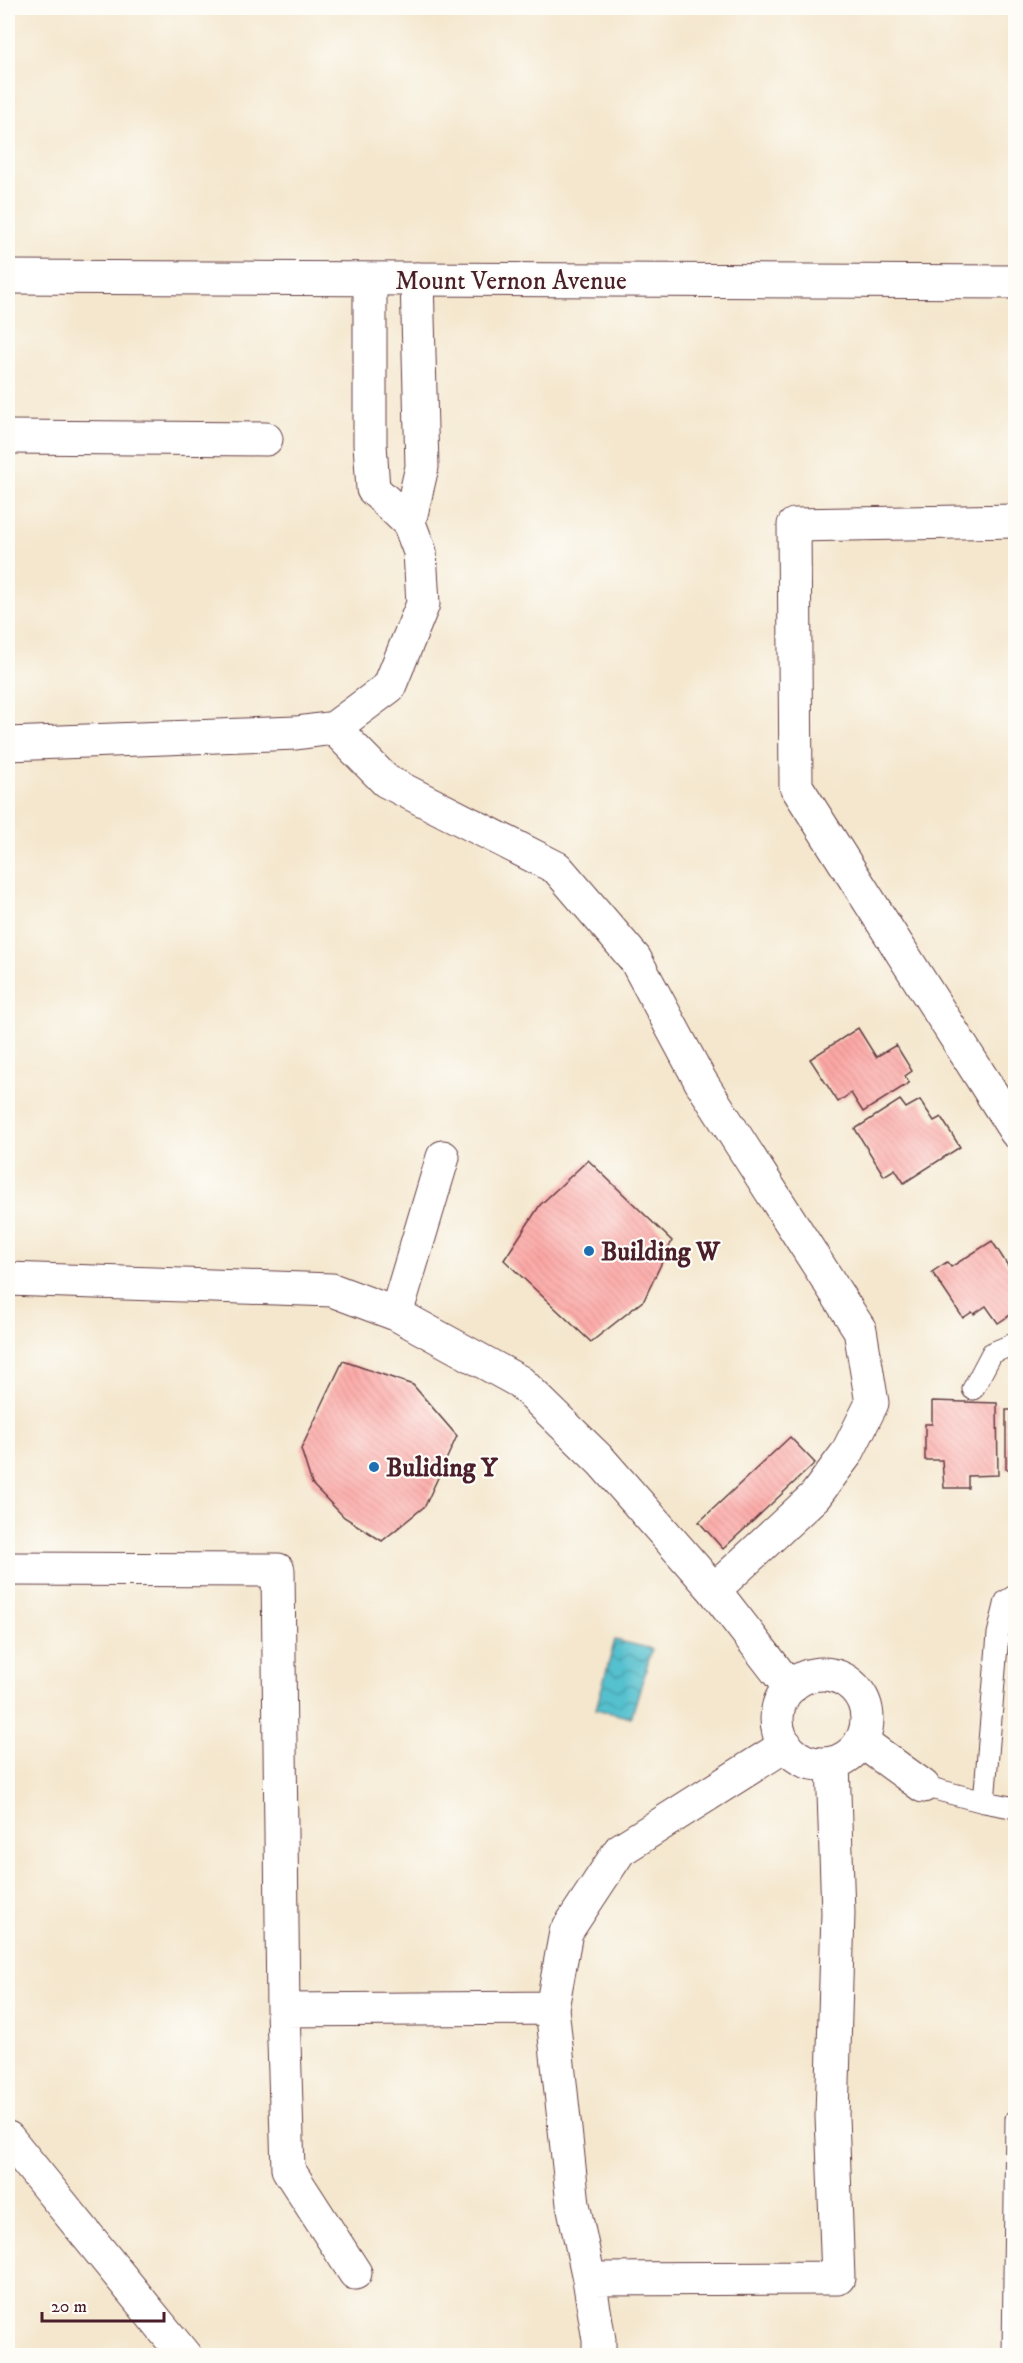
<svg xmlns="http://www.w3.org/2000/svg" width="1023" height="2363" viewBox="0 0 1023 2363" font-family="'IM FELL DW Pica',serif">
<defs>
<pattern id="water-waves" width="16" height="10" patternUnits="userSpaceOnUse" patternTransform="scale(1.5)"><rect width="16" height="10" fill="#54c0ce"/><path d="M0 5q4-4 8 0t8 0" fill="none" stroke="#489ba7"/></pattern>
<pattern id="building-back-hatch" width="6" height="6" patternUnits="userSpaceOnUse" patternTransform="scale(1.5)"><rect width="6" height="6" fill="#fca7a5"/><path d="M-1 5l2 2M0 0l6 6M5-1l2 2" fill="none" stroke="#da8f8e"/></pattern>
</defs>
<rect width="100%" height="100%" fill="#fdfcf7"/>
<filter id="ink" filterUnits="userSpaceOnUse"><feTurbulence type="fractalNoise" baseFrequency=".0167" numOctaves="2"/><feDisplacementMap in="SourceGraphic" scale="12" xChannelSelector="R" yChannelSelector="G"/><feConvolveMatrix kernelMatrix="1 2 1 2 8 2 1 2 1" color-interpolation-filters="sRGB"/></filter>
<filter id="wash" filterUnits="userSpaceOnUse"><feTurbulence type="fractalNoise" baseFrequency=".008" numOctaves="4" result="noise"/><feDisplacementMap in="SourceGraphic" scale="24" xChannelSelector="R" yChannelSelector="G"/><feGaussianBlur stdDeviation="1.35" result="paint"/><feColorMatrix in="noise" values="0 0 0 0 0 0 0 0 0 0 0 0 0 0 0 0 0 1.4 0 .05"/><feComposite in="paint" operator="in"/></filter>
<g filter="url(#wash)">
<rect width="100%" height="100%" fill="#f4e7ce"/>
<path fill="url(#water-waves)" stroke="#4f707c" stroke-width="1.5" d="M615,1640L652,1649L631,1718L596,1709Z"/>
<g id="blocks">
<path fill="url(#building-back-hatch)" d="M858,1028L876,1057L896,1045L912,1071L905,1076L909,1083L863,1112L851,1093L838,1102L810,1059Z
M900,1100L906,1108L920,1100L934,1121L941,1117L960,1147L904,1183L895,1169L884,1176L855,1129Z
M588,1160L672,1241L644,1300L591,1342L504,1260L540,1205Z
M992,1241L1010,1269L1016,1266V1311L998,1323L986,1306L974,1314L972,1312L963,1318L932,1272L947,1262L951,1267Z
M343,1361L413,1385L457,1436L425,1506L382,1541L344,1517L312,1484L301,1449Z
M932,1401L997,1403L998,1475L968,1476V1488H944L942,1460H925V1424H932Z
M1006,1410H1016V1469H1006Z
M790,1437L815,1463L723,1549L699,1522Z"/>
</g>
</g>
<g filter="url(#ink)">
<use href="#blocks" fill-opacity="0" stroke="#643d43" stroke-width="1.5"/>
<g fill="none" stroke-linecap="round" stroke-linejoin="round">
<defs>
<path id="service" d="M973,1389L992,1353L1016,1343
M923,1786L984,1802L998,1634L1006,1601L1016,1595
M984,1802L1016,1808
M1013,2356L1016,2119"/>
<path id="minor" d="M8,437L266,439
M1016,521L794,525L796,786L1016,1132
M409,523L422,467L417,279
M8,744L296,733L334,728L389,687L423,604L420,552L409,523L373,489L370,444V280
M8,1279L332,1290L396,1314L520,1382L602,1462L714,1590L815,1496L847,1453L872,1403L860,1330L701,1082L635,959L557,868L386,781L334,728
M396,1314L443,1157
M8,1569L278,1570L283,2010L288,2169L355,2273
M714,1590L790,1688
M777 1719a45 45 0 1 1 90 0a45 45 0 1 1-90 0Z
M861,1741L923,1786
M786,1745L620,1850L566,1932L552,2008L573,2204L589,2279L838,2278L832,2116L838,1913L833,1763
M283,2010L552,2008
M589,2279L599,2340V2356"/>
<path id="tertiary" d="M8,2138L185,2356"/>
<path id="secondary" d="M8,277L1016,282"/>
</defs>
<use href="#service" stroke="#643d43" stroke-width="23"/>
<use href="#minor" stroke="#643d43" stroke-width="35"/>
<use href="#tertiary" stroke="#643d43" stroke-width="35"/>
<use href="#secondary" stroke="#643d43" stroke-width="35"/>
<use href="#service" stroke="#fff" stroke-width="21"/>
<use href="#minor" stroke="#fff" stroke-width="33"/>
<use href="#tertiary" stroke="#fff" stroke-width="33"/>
<use href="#secondary" stroke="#fff" stroke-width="33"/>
</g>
</g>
<g fill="#1f6fb2" stroke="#fdfcf7" stroke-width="2">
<circle cx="589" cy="1251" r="6"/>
<circle cx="374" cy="1467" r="6"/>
</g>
<g text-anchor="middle" stroke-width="4.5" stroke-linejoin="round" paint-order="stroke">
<g font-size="26" fill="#4a1f2b" stroke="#fdfcf7">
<text x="511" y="289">Mount Vernon Avenue</text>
</g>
<g font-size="26" font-weight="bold" fill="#4a1f2b" stroke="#fdfcf7" text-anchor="start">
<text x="601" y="1260">Building W</text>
<text x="386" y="1476">Buliding Y</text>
</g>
</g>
<rect width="1023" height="2363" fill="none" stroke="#fdfcf7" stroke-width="30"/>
<path d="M42 2312v9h122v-9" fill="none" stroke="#4a1f2b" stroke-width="3"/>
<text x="51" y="2312" font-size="18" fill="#4a1f2b" stroke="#fdfcf7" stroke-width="4.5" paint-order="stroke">20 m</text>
</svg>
